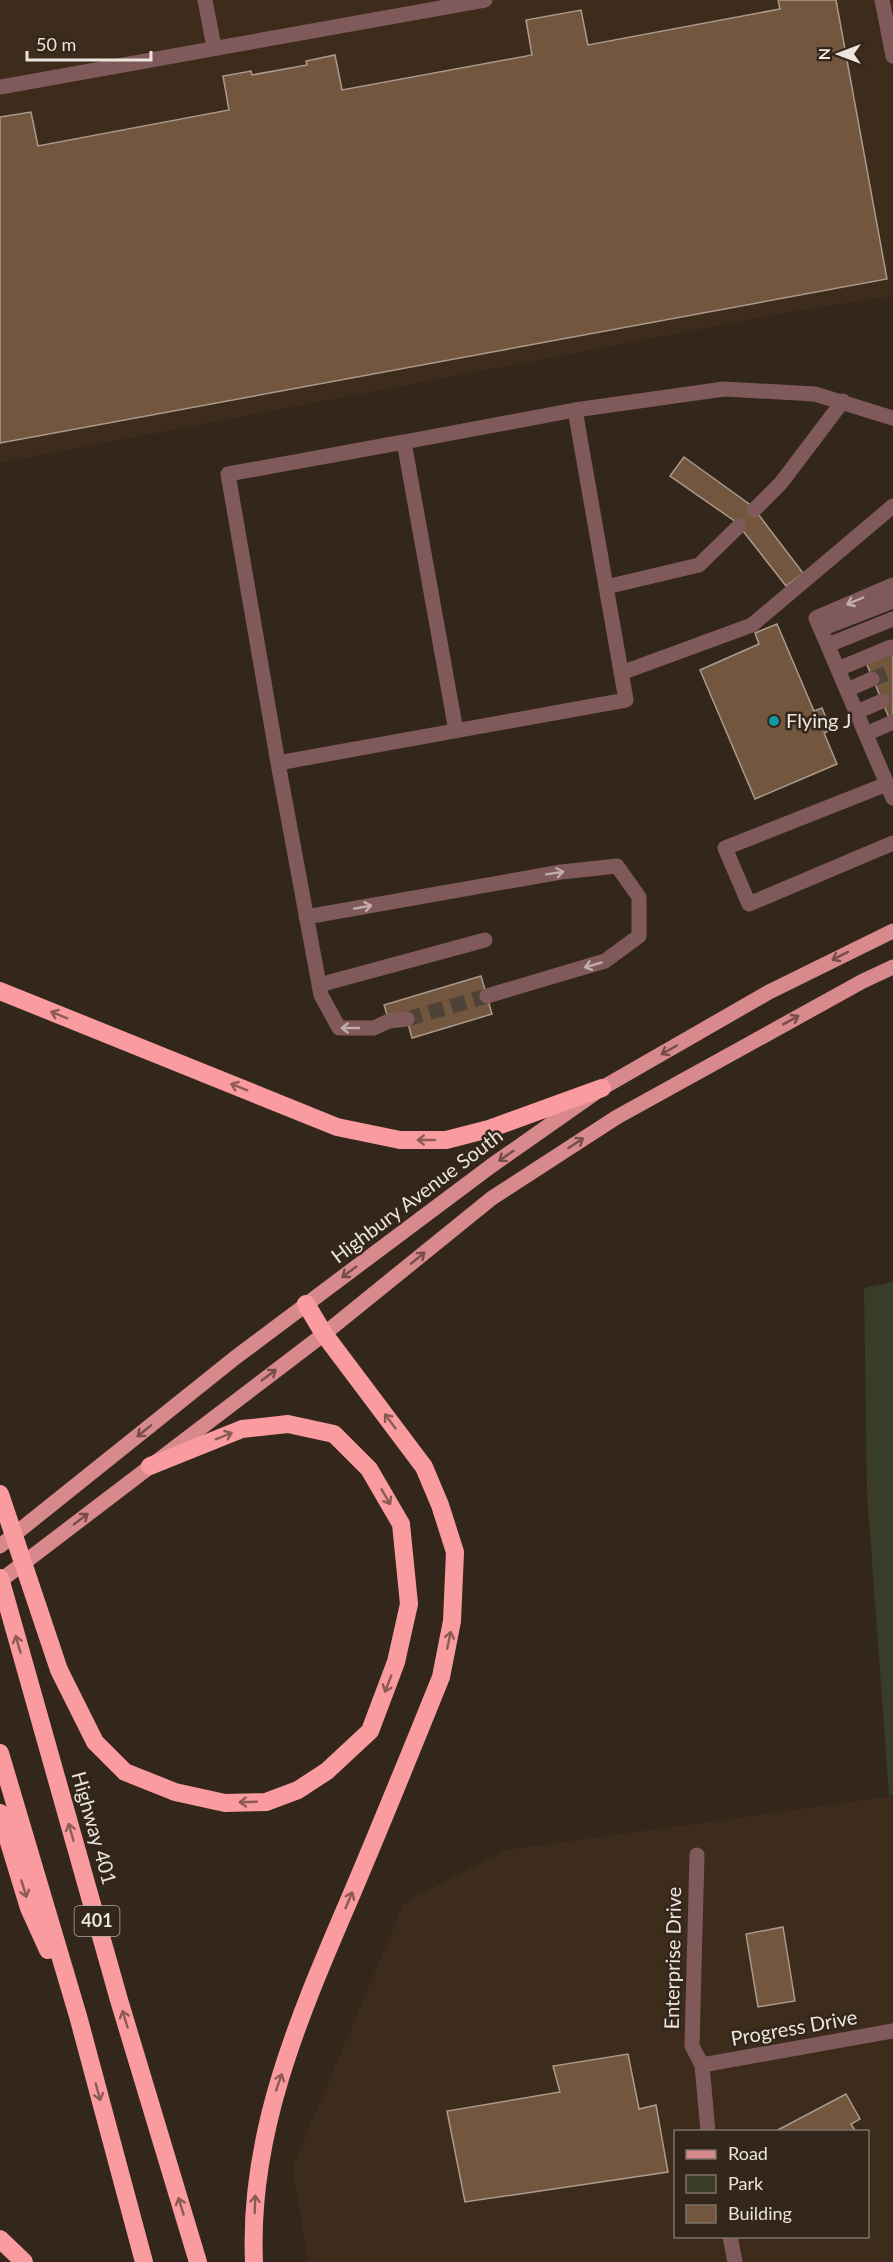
<svg xmlns="http://www.w3.org/2000/svg" width="893" height="2262" viewBox="0 0 893 2262" font-family="Lato,sans-serif">
<rect width="100%" height="100%" fill="#33261b"/>
<path fill="#3d2b1b" fill-rule="evenodd" d="M0,0H893V296L785,313L0,463Z
M893,1796V2262H308L292,2168L404,1903L506,1850ZM676,2132H868V2236H676Z"/>
<path fill="#393c27" d="M893,1282V1795L889,1796L867,1492L864,1288Z"/>
<path fill="#72563e" stroke="#ab9a8d" stroke-width="1.5" d="M778,0H836L887,279L0,443V117L31,112L38,146L229,110L223,76L251,71L252,75L307,65L306,61L335,55L342,90L532,55L526,20L581,10L588,45L780,9Z
M684,457L752,506L803,573L786,586L736,522L670,476Z
M777,624L814,711L822,708L831,730L824,733L837,764L755,799L700,670L759,644L755,633Z
M890,650L893,657V719L890,720L865,660Z
M481,976L492,1014L412,1038L406,1016L389,1021L384,1005Z
M783,1927L795,2001L758,2007L746,1934Z
M628,2054L639,2109L656,2105L668,2172L465,2202L447,2111L560,2092L553,2066Z
M846,2094L860,2119L851,2124L856,2132H774Z"/>
<g fill="none" stroke-linecap="round" stroke-linejoin="round">
<path stroke="#4f4238" stroke-width="15" stroke-dasharray="15 8" stroke-linecap="butt" d="M872,679L893,671
M407,1019L487,996"/>
<path stroke="#805a5b" stroke-width="15" d="M205,0L214,47
M882,0L893,56
M0,87L485,0
M754,510L781,483L843,401
M893,585L816,618L893,798
M606,587L699,565L739,526
M821,629L893,601
M828,645L893,619
M838,669L891,647L893,649
M621,673L752,625L893,506
M847,690L872,679
M857,712L882,701
M456,731L404,442L575,410
M866,734L893,722
M278,763L228,474L404,442
M887,784L725,848L749,904L893,843
M306,917L561,872L617,866L639,897V936L605,961L487,996
M319,985L485,940
M407,1019L389,1021L374,1028H339L321,995L278,763L626,700L575,410L724,389L815,394L893,418
M697,1855L692,2046L702,2065L708,2132
M702,2065L893,2031
M730,2236L735,2262"/>
<path stroke="#d7898b" stroke-width="15" d="M0,1546L236,1357L491,1166L602,1088L769,992L893,931
M0,1581L324,1334L492,1198L617,1117L863,981L893,967"/>
<path stroke="#f99b9f" stroke-width="18" d="M0,991L337,1127L400,1140H446L489,1129L602,1088
M0,1494L59,1670L95,1742L125,1772L175,1792L225,1803L266,1802L298,1790L327,1771L370,1731L396,1662L409,1604L401,1524L369,1469L334,1434L288,1424L242,1429L150,1466
M0,1578L119,2000L198,2262
M0,1753L78,2016L144,2262
M0,1813L29,1908L48,1950
M0,2239L24,2262
M254,2262C248,2130 302,2010 353,1891C383,1820 412,1749 441,1677L452,1621L455,1552L440,1505L424,1467L324,1334L306,1304"/>
</g>
<defs><path id="oneway-shaft" d="M-6 0H5M1.5-3L5.5 0L1.5 3" fill="none" stroke-width="1.6" stroke-linecap="round" stroke-linejoin="round" transform="scale(1.5)"/></defs>
<g stroke="#c1ada9">
<use href="#oneway-shaft" transform="translate(855 601) rotate(157)"/>
<use href="#oneway-shaft" transform="translate(555 873) rotate(-9)"/>
<use href="#oneway-shaft" transform="translate(363 907) rotate(-10)"/>
<use href="#oneway-shaft" transform="translate(593 965) rotate(164)"/>
<use href="#oneway-shaft" transform="translate(350 1028) rotate(180)"/>
</g>
<g stroke="#754e48">
<use href="#oneway-shaft" transform="translate(840 956) rotate(153)"/>
<use href="#oneway-shaft" transform="translate(791 1020) rotate(-29)"/>
<use href="#oneway-shaft" transform="translate(669 1050) rotate(150)"/>
<use href="#oneway-shaft" transform="translate(576 1143) rotate(-33)"/>
<use href="#oneway-shaft" transform="translate(506 1156) rotate(145)"/>
<use href="#oneway-shaft" transform="translate(418 1258) rotate(-39)"/>
<use href="#oneway-shaft" transform="translate(349 1272) rotate(143)"/>
<use href="#oneway-shaft" transform="translate(269 1375) rotate(-37)"/>
<use href="#oneway-shaft" transform="translate(144 1431) rotate(141)"/>
<use href="#oneway-shaft" transform="translate(81 1519) rotate(-37)"/>
</g>
<g stroke="#8c5b56">
<use href="#oneway-shaft" transform="translate(59 1015) rotate(-158)"/>
<use href="#oneway-shaft" transform="translate(239 1087) rotate(-158)"/>
<use href="#oneway-shaft" transform="translate(426 1140) rotate(180)"/>
<use href="#oneway-shaft" transform="translate(390 1421) rotate(-127)"/>
<use href="#oneway-shaft" transform="translate(224 1436) rotate(-22)"/>
<use href="#oneway-shaft" transform="translate(386 1497) rotate(60)"/>
<use href="#oneway-shaft" transform="translate(449 1640) rotate(-78)"/>
<use href="#oneway-shaft" transform="translate(18 1644) rotate(-106)"/>
<use href="#oneway-shaft" transform="translate(388 1684) rotate(111)"/>
<use href="#oneway-shaft" transform="translate(248 1802) rotate(178)"/>
<use href="#oneway-shaft" transform="translate(71 1832) rotate(-106)"/>
<use href="#oneway-shaft" transform="translate(24 1889) rotate(73)"/>
<use href="#oneway-shaft" transform="translate(349 1900) rotate(-67)"/>
<use href="#oneway-shaft" transform="translate(125 2019) rotate(-107)"/>
<use href="#oneway-shaft" transform="translate(279 2082) rotate(-71)"/>
<use href="#oneway-shaft" transform="translate(98 2092) rotate(75)"/>
<use href="#oneway-shaft" transform="translate(255 2204) rotate(-88)"/>
<use href="#oneway-shaft" transform="translate(181 2206) rotate(-107)"/>
</g>
<circle fill="#0f9aa8" stroke="#33261b" stroke-width="2" cx="774" cy="721" r="6"/>
<g text-anchor="middle" stroke-width="5" stroke-linejoin="round" paint-order="stroke">
<rect fill="#33261b" stroke="#b5aba3" stroke-width="1.5" x="74.5" y="1906" width="45" height="30" rx="4.5"/>
<g font-size="18" font-weight="bold" fill="#ede4dd">
<text x="97" y="1927">401</text>
</g>
<g font-size="20" fill="#ede4dd" stroke="#33261b" text-anchor="start">
<text x="786" y="728">Flying J</text>
</g>
<g font-size="20" fill="#ede4dd" stroke="#33261b">
<text transform="translate(417 1196) rotate(-37)" y="7">Highbury Avenue South</text>
<text transform="translate(94 1828) rotate(74)" y="7">Highway 401</text>
<text transform="translate(673 1958) rotate(-89)" y="7">Enterprise Drive</text>
<text transform="translate(794 2028) rotate(-10)" y="7">Progress Drive</text>
</g>
</g>
<rect x="674" y="2130" width="195" height="108" fill="#33261b" stroke="#7d7269" stroke-width="1.5"/>
<rect x="686" y="2150" width="30" height="9" fill="#d7898b" stroke="#7d7269" stroke-width="1.5"/>
<text x="728" y="2160" font-size="18" fill="#ede4dd">Road</text>
<rect x="686" y="2175" width="30" height="18" fill="#393c27" stroke="#7d7269" stroke-width="1.5"/>
<text x="728" y="2190" font-size="18" fill="#ede4dd">Park</text>
<rect x="686" y="2205" width="30" height="18" fill="#72563e" stroke="#7d7269" stroke-width="1.5"/>
<text x="728" y="2220" font-size="18" fill="#ede4dd">Building</text>
<g transform="translate(839 54) rotate(270)" stroke="#33261b" stroke-width="4.5" paint-order="stroke">
<path d="M0-4.5L10 22L0 15L-10 22Z" fill="#ede4dd"/>
<text y="-9" font-size="16" font-weight="bold" text-anchor="middle" fill="#ede4dd">N</text>
</g>
<path d="M27 51v9h124v-9" fill="none" stroke="#ede4dd" stroke-width="3"/>
<text x="36" y="51" font-size="18" fill="#ede4dd" stroke="#33261b" stroke-width="4.5" paint-order="stroke">50 m</text>
</svg>
